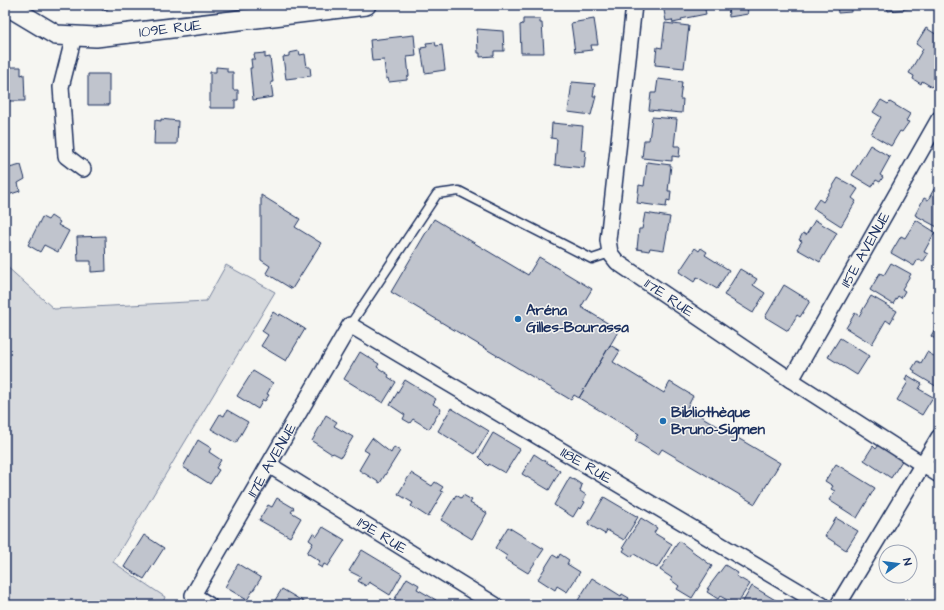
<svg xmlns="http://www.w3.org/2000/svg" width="944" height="610" viewBox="0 0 944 610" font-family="'Architects Daughter',sans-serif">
<rect width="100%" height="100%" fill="#f6f6f2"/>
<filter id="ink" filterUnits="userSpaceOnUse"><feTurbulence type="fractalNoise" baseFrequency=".025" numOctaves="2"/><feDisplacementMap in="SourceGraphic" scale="8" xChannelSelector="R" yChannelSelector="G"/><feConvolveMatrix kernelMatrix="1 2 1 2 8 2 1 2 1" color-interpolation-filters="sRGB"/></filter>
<g filter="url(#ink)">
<path fill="#d6d9dd" stroke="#78849e" d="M5,265L54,309L206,301L226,265L275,292L113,562L165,597L162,605H5Z"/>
<path fill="#c0c4cd" stroke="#1b2f5e" d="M94,5H111H108V9L102,10V6L94,7Z
M663,5H704L706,14L681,19L682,21L673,23L672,20L666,21Z
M728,5H747L748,14L729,17Z
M837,5H851V12L838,13Z
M887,5H921L922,7L888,11Z
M523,19H540V23H542L544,53H521L520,25L523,24Z
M594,19L598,45H591L592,50L575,52L571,23Z
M665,23L689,26L684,68L655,65L657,47L662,48Z
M926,28L939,36V79L937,78L932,87L922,81L921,84L913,79L914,76L909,73L923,49L916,44Z
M477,29L503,31L504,51H494V56L480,57V53H478Z
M414,35L416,56L407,57L409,76L407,77V80L389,82L388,78L386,79L384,60L372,61L370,40Z
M435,42L436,46L442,45L445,70L425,73L421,48L427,47L426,43Z
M299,51L300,55L305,54L307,67H310L311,76L286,79L283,57L289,56V53Z
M265,53V58L270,57L273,82H271L273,97L253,100L250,68H252L251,59H255L254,54Z
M5,67H21V75L24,74L25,101H5Z
M216,67L227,68V72H233V90H238V100H235V108H210V72H216Z
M88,74H109V105H88Z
M658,79L682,82L680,99H683L682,113L649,110L651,93H656Z
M572,82L595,84L593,96H596L591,115L568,112Z
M881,100L888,104L890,102L910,114L906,121L909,122L902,132L900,131L891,146L871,134L881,117L873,112Z
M652,117L677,119L674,146H680L679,157L672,156V161L642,158L644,140H649Z
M161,119L178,121L177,144H154L155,120L161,121Z
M552,123L583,126L581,150L586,151L584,168L555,165L557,139L551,138Z
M870,145L890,157L880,175L883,177L880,182L876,180L872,187L852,175Z
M647,162L671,165L668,191H671L670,201L667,200L666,207L637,203L639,185L644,186Z
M21,165L25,179L18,183L20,191L5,196V169Z
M838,178L858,189L852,198L856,201L841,226L813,208L819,199L823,202Z
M934,189L939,192V228L915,215L924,198L928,200Z
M261,195L300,219L295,227L321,243L292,289L266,273L270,266L261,260Z
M645,213L670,217L664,250L650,248L649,251L637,249L639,229H642Z
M51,216L60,222L58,225L69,231L58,252L44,245L40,252L28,245L42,217L48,220Z
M434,219L528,275L539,257L592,289L581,307L619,330L579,398L574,395L571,400L391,292Z
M815,220L837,233L820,262L797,249L802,241L799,240L803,233L806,235Z
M916,220L935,232L924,252L928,254L923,262L918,259L914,266L891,253L901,236L905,238Z
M105,236L106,271L91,272V261H78L77,237Z
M695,248L699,251L701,248L707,252L705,255L729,270L717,289L697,277L694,282L679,272Z
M891,263L911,274L902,289L905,291L901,298L898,296L893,304L870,290L880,273L884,275Z
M740,269L757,279L753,285L765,293L753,313L724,295Z
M784,285L810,301L800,317L797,315L788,331L765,317Z
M871,296L897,311L890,323L886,320L872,344L846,328L855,313L859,316Z
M273,312L279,316L280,314L305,329L286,361L261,346L268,335L262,331Z
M937,325L939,327V342L931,336Z
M840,338L869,356L857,375L828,357Z
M610,345L620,351L613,362L664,393L670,382L693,396L687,408L780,463L755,504L662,449L658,455L635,441L639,434L579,398Z
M360,352L379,364L377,367L389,375L388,377L396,382L383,403L344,379Z
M927,352L939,359V388L914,373L915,371L912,369L917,361L921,363Z
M253,371L273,383L267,394L269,395L265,401L263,400L258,409L237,396Z
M907,375L922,384L919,389L933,397L922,415L897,400L908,382L905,380Z
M405,380L436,399L433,404L441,409L429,429L413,419L410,423L403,419L405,415L390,405Z
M451,408L489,431L475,454L438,431Z
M227,410L248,422L236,443L211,429L220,414L224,416Z
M326,415L337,422L334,426L353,437L341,457L333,453L332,454L312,441Z
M493,433L520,449L505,473L489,464L488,466L479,457Z
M372,438L391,453L394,447L400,451L380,483L359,470L369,453L364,450Z
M198,440L211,448L209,452L221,460L216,468L219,470L210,484L183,467Z
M879,445L903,459L891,478L864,460L873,446L876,449Z
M534,454L560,471L549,490L522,474Z
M836,464L875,488L857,518L829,500L835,491L831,489L833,486L825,481Z
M411,473L432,486L435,482L443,487L440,491L443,492L428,517L411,506L413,503L398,494Z
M570,477L582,485L580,491L586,495L583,501L585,502L581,509L579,507L573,517L554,505Z
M456,495L461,498L463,495L472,500L470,503L487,513L472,539L441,520Z
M604,497L638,517L624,540L607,530L605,534L588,524Z
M277,498L294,508L291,512L301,518L290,537L259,520L268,505L272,507Z
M641,518L657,528L654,533L672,544L657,568L634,554L632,557L623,551L625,548L623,547Z
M836,518L858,531L846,550L825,536Z
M323,527L345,540L328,566L324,564L322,568L317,565L320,561L307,553L313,543L309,540L313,533L317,536Z
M508,527L544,549L528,573L505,559L507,556L495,548Z
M144,535L164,548L144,579L124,567Z
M679,541L712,566L692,598L677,589L679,586L671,580L672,578L660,570Z
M362,550L402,574L390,595L369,582L366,586L358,581L361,577L349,571Z
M560,554L569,560L567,564L580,572L567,592L557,586L555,590L538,579L553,555L558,558Z
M238,564L261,578L247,600L225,587Z
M725,565L738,573L736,576L750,584L736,605L720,596L718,599L707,592L709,589H707Z
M407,578L419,585L417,589L436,600L433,605H399L393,602Z
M592,578L621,596L622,594L629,598L625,605H581L577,602Z
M752,586L777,601L775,605H741Z
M282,589L309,605H272Z"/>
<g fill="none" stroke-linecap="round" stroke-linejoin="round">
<defs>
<path id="service" d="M350,325L437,194L459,191L592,259L610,253"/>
<g id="minor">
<path id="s1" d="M634,5L608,240L610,253L617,262L791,380L939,475"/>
<path d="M74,36L61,87L66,156L83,169"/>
<path id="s2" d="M791,380L939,119"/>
<path id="s3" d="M269,465L495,605"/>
<path id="s4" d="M209,605L193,595L350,325L822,605"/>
<path d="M838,605L939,437"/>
</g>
<g id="tertiary">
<path id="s5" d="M6,5L56,35L96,37L366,5"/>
</g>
</defs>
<use href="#service" stroke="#1b2f5e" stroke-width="11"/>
<use href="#minor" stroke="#1b2f5e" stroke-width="18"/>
<use href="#tertiary" stroke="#1b2f5e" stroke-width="22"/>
<use href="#service" stroke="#f6f6f2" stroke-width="8"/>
<use href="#minor" stroke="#f6f6f2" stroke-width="15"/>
<use href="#tertiary" stroke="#f6f6f2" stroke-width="19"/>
</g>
</g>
<g fill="#1f6fb2" stroke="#f6f6f2" stroke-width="1.5">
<circle cx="518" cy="319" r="4"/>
<circle cx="663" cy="421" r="4"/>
</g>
<g text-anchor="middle" stroke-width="3" stroke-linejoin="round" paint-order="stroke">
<g font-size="15" fill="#1b2f5e" stroke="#f6f6f2">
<text dy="5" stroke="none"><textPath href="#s5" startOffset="173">109E RUE</textPath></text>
<text dy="5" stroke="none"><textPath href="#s2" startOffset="150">115E AVENUE</textPath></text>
<text dy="5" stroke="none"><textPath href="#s1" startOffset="324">117E RUE</textPath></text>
<text dy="5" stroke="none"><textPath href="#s4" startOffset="175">117E AVENUE</textPath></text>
<text dy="5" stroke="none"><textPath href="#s4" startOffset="606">118E RUE</textPath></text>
<text dy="5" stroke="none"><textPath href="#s3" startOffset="133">119E RUE</textPath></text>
</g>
<g font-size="15" font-weight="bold" fill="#1b2f5e" stroke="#f6f6f2" text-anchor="start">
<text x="526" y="315">Aréna<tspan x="526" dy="17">Gilles-Bourassa</tspan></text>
<text x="671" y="417">Bibliothèque<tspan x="671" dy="17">Bruno-Sigmen</tspan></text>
</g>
</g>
<rect width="944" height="610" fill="none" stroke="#f6f6f2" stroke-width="20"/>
<rect x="10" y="10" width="924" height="590" fill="none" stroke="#1b2f5e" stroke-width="1.5" filter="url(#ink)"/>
<g transform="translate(898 564) rotate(76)"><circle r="19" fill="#f6f6f2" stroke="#9ea6b7"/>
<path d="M0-3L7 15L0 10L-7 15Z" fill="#1f6fb2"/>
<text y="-6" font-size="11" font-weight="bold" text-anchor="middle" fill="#1b2f5e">N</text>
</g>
</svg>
